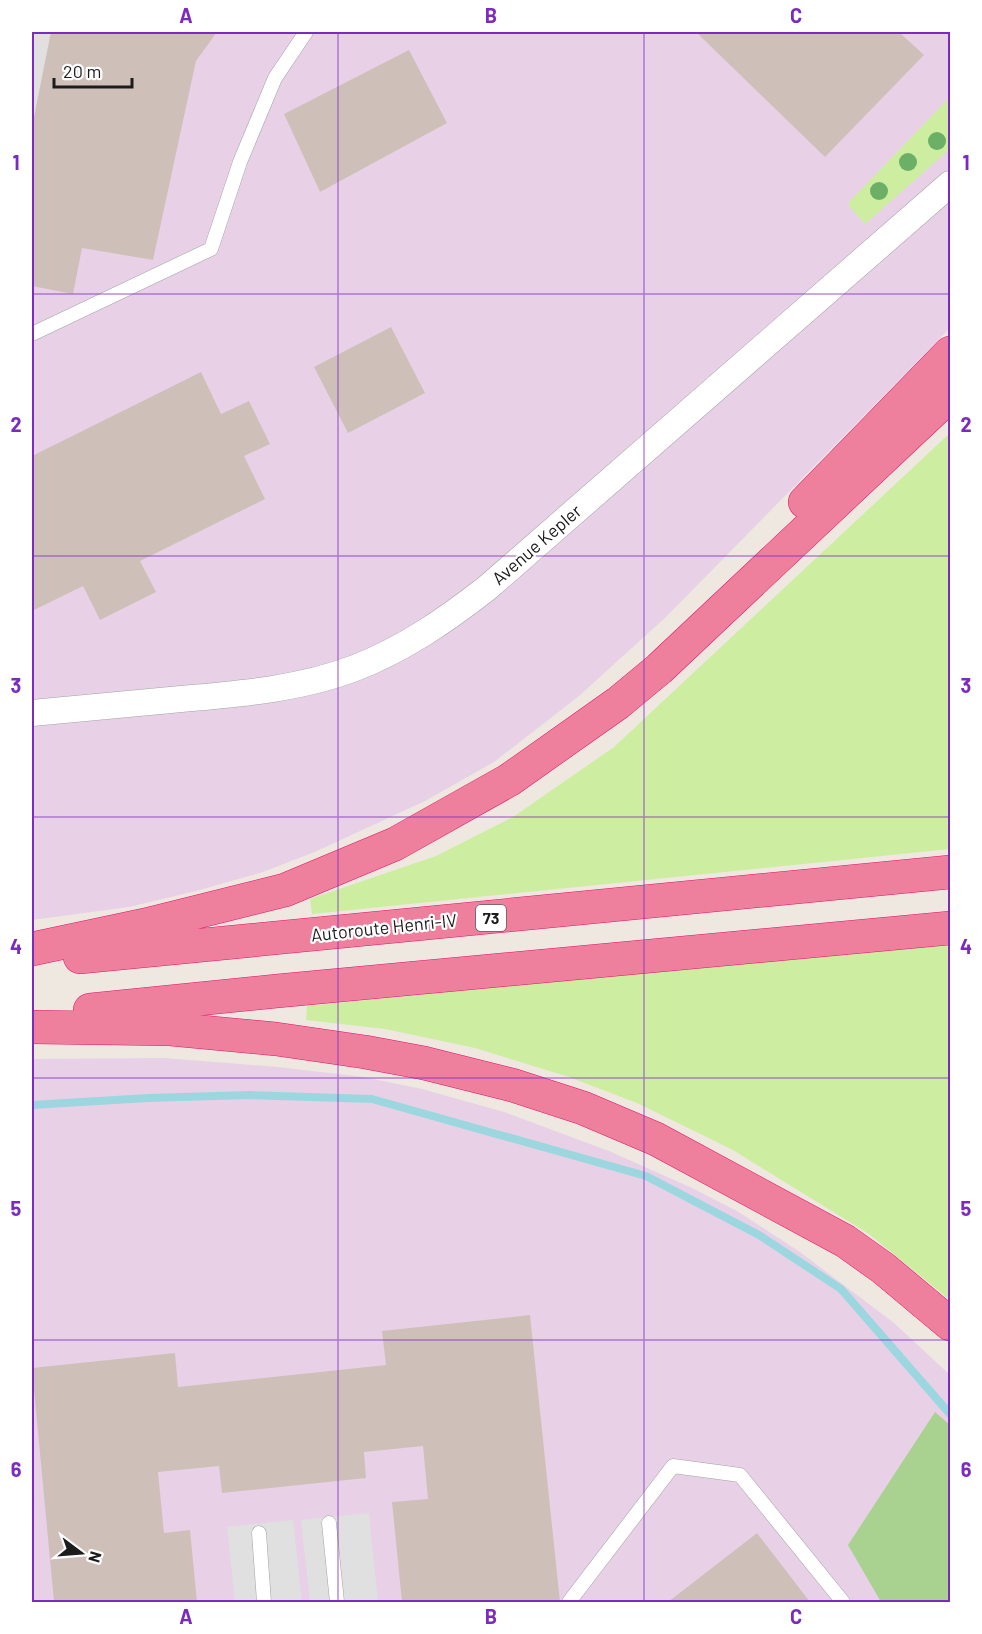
<svg xmlns="http://www.w3.org/2000/svg" width="982" height="1634" viewBox="0 0 982 1634" font-family="Barlow,sans-serif">
<rect width="100%" height="100%" fill="#eee8e0"/>
<path fill="#e8d1e6" d="M32,32H950V328L666,617L579,696L494,762L425,801L317,851L263,872L196,891L129,907L32,920Z
M163,1058L278,1067L364,1077L422,1089L504,1112L609,1151L692,1188L737,1211L800,1252L894,1323L950,1375V1602H32V1059Z"/>
<path fill="#cdeea0" d="M950,97V149L865,224L849,206V202Z
M950,433V849L312,914L310,899L436,856L513,817L614,747Z
M950,942V1300L869,1234L733,1150L637,1103L569,1077L475,1048L385,1029L306,1020L307,1006Z"/>
<path fill="#a9d291" d="M935,1412L950,1425V1602H881L848,1545Z"/>
<path fill="#e0e0e0" d="M32,32H51L32,127Z
M369,1513L378,1602H310L301,1520Z
M293,1520L302,1602H235L227,1527Z"/>
<g fill="none" stroke-linecap="round" stroke-linejoin="round">
<path stroke="#9cd7e0" stroke-width="8" d="M32,1105L148,1098L249,1095L372,1099L646,1176L759,1235L841,1289L950,1414"/>
</g>
<path fill="#cec0b9" d="M51,32H217L196,61L153,260L82,248L73,294L32,286V127Z
M696,32H899L924,55L825,157Z
M409,50L447,123L320,192L284,114Z
M391,327L425,393L348,433L314,367Z
M201,372L221,414L249,401L270,444L244,456L265,499L140,561L156,592L100,620L83,586L32,611V456Z
M530,1315L560,1602H402L392,1502L428,1499L423,1446L364,1452L366,1478L222,1493L219,1466L158,1472L164,1533L190,1530L197,1602H54L32,1368L175,1353L178,1387L386,1365L382,1331Z
M757,1533L810,1602H668Z"/>
<g fill="none" stroke-linecap="round" stroke-linejoin="round">
<defs>
<path id="lane" d="M32,334L211,249L240,162L275,78L306,32
M329,1523L337,1602
M259,1533L264,1602
M569,1602L673,1466L740,1475L843,1602"/>
<path id="street" d="M32,713C81,708 131,704 181,699C239,694 300,689 355,668C404,649 446,620 487,588L950,184"/>
<path id="highway" d="M805,502L950,353
M32,949L145,925L285,890L395,844L509,780L618,703L659,669L950,395
M80,957L950,872
M90,1010L277,991L950,928
M32,1027L170,1029L276,1039L365,1052L424,1063L512,1085L583,1108L656,1139L845,1241L883,1268L950,1324"/>
</defs>
<use href="#lane" stroke="#a3a3a3" stroke-width="15"/>
<use href="#street" stroke="#a3a3a3" stroke-width="27"/>
<use href="#highway" stroke="#e5146e" stroke-width="34"/>
<use href="#lane" stroke="#fff" stroke-width="14"/>
<use href="#street" stroke="#fff" stroke-width="26"/>
<use href="#highway" stroke="#ee7f9d" stroke-width="33"/>
</g>
<g fill="#6caf66">
<circle cx="937" cy="141" r="9"/>
<circle cx="908" cy="162" r="9"/>
<circle cx="879" cy="191" r="9"/>
</g>
<path fill="none" stroke="#7b2cbf" stroke-width="1.5" stroke-opacity="0.55" d="M338,32V1602M644,32V1602M32,294H950M32,556H950M32,817H950M32,1078H950M32,1340H950"/>
<g text-anchor="middle" stroke-width="4.5" stroke-linejoin="round" paint-order="stroke">
<rect fill="#fff" stroke="#606060" stroke-width="1.5" x="476" y="905" width="30" height="26" rx="4.5"/>
<g font-size="16" font-weight="bold" fill="#1c1c1c">
<text x="491" y="924">73</text>
</g>
<g font-size="18" fill="#1c1c1c" stroke="#fff">
<text transform="translate(537 545) rotate(-41)" y="6">Avenue Kepler</text>
<text transform="translate(384 928) rotate(-6)" y="6">Autoroute Henri-IV</text>
</g>
</g>
<rect width="982" height="1634" fill="none" stroke="#ffffff" stroke-width="66"/>
<g transform="translate(81 1553) rotate(106)" stroke="#ffffff" stroke-width="4.5" paint-order="stroke">
<path d="M0-4.5L10 22L0 15L-10 22Z" fill="#1c1c1c"/>
<text y="-9" font-size="16" font-weight="bold" text-anchor="middle" fill="#1c1c1c">N</text>
</g>
<path d="M54 78v9h78v-9" fill="none" stroke="#1c1c1c" stroke-width="3"/>
<text x="63" y="78" font-size="18" fill="#1c1c1c" stroke="#ffffff" stroke-width="4.5" paint-order="stroke">20 m</text>
<rect x="33" y="33" width="916" height="1568" fill="none" stroke="#7b2cbf" stroke-width="2"/>
<g font-size="20" text-anchor="middle" font-weight="bold" fill="#7b2cbf">
<text x="186" y="23">A</text>
<text x="491" y="23">B</text>
<text x="796" y="23">C</text>
<text x="16" y="170">1</text>
<text x="966" y="170">1</text>
<text x="16" y="432">2</text>
<text x="966" y="432">2</text>
<text x="16" y="693">3</text>
<text x="966" y="693">3</text>
<text x="16" y="954">4</text>
<text x="966" y="954">4</text>
<text x="16" y="1216">5</text>
<text x="966" y="1216">5</text>
<text x="16" y="1477">6</text>
<text x="966" y="1477">6</text>
<text x="186" y="1624">A</text>
<text x="491" y="1624">B</text>
<text x="796" y="1624">C</text>
</g>
</svg>
